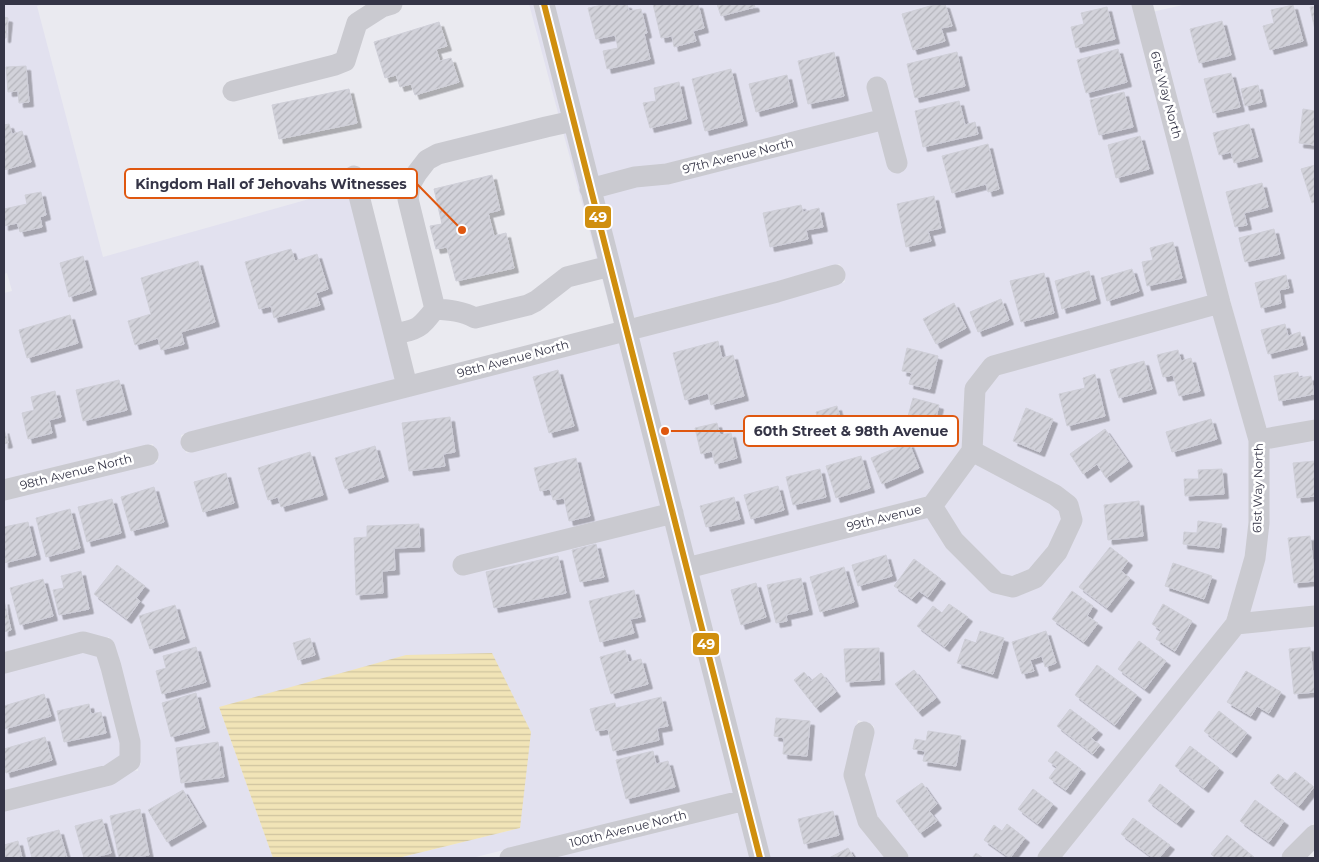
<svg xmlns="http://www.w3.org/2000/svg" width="1319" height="862" viewBox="0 0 1319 862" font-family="Montserrat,sans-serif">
<defs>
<pattern id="water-rules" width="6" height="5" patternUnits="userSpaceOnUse" patternTransform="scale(1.25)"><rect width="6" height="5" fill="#f1e4b7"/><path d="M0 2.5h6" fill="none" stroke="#cfc49f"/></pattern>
<pattern id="building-hatch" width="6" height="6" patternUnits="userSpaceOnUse" patternTransform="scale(1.25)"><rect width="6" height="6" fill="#d2d2da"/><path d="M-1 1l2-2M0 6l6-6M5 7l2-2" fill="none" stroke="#b5b5bc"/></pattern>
<filter id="shadow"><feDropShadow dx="4.5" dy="4.5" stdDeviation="0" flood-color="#0004"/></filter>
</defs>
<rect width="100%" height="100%" fill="#eaeaf0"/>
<path fill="#e2e1ef" d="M4,4H44L37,6L103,257L359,185L402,378L181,435L186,453L620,340L735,793L472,858H398L520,828L219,707L273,858H4V811L132,770L138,771V766L141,764L138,758L113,648L114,642L111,641L109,637L104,639L4,653V499L158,462L153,444L4,480V293L12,291L7,273L4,274Z
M529,4H535L614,323Z
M552,4H1133L1209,296L990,357L964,447L927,498L692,557L636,336L779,301L845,282L840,264L775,282L632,318Z
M1187,4H1315V420L1265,429L1152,12Z
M1214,314L1251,440L1250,522L1247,555L1230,615H1227V620L1037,858H910L875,817L863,775L874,726L858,720L846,772L888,858H769L697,576L929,517L1011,596L1080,525L981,446L984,393L998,374Z
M1315,439V607L1248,613L1267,448Z
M975,463L1051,503L1061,511L1063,519L1050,547L1030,570L1012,577L1000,575L960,535L942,507Z
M1315,625V822L1288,849L1281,858H1060L1241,633Z
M83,652L99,656L122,743V755L105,766L4,792V672Z
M740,811L752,858H549Z"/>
<path fill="url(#water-rules)" d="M492,653L531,732L520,828L398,858H273L219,707L406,655Z"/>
<path fill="url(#building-hatch)" stroke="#cfcfd8" filter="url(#shadow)" d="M607,4H627L629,11L641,9L647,33L644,34L650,59L607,69L603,51L618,48L615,35L596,39L588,8Z
M653,4H698L704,28L693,31L696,41L674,47L672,36L661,38Z
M717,4H754L755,7L721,16Z
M937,4H945L952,26L941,28L945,41L913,50L902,14Z
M1293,5L1303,41L1270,50L1263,26L1274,23L1271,10Z
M1315,6V30L1310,7Z
M1107,7L1115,39L1076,48L1071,27L1084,24L1081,13Z
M4,17L8,18L6,38H4Z
M1222,21L1231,55L1199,63L1190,29Z
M439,22L447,46L436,49L440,61L451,58L459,82L415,95L411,84L400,87L396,75L385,78L374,42Z
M1118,49L1127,82L1086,93L1077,60Z
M834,52L844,96L808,104L798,61Z
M957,52L965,86L915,98L907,64Z
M26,66L29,102L19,103L18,91L8,92L6,67Z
M731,69L743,121L705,131L692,79Z
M1231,73L1240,107L1213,113L1204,79Z
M787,75L793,102L756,112L749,84Z
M679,82L687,119L650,128L643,103L656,101L654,88Z
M1258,85L1262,102L1245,106L1241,89Z
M349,89L357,123L279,139L272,105Z
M1124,92L1133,127L1099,135L1090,100Z
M959,101L965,125L975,122L978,134L923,147L915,111Z
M1303,109L1315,111V145L1299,143Z
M9,124L12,134L22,131L31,162L4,170V125Z
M1249,124L1258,157L1234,163L1231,152L1219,155L1213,133Z
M1140,136L1149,169L1116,178L1108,145Z
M988,144L999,189L988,192L986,184L952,193L942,156Z
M1315,165V202L1312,203L1301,169Z
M492,175L500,210L488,213L494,236L506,233L514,268L456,281L447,247L436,249L430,226L442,224L434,189Z
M1262,183L1268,207L1244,213L1247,225L1235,227L1226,192Z
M41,192L46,215L40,217L42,227L20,232L17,223L4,226V209L27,204L25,195Z
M934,196L941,228L928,231L931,241L906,247L897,204Z
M801,205L803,212L819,208L823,227L806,230L808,239L770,247L763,213Z
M1274,229L1280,254L1245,262L1239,238Z
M1173,242L1182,278L1147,286L1142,262L1153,260L1150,248Z
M291,249L295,261L317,254L328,289L316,293L320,305L274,318L271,306L259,309L245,262Z
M83,256L92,290L69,297L60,263Z
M198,261L215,322L181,332L184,344L161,350L158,338L135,345L128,321L151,314L141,278Z
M1132,269L1139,291L1107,301L1101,278Z
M1089,271L1096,299L1062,309L1055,281Z
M1044,273L1054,313L1021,322L1010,281Z
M1286,275L1289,288L1279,290L1281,303L1261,308L1255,283Z
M1001,299L1009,320L978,332L970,312Z
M954,303L966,328L936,344L923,319Z
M70,315L78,343L27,358L19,330Z
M1285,324L1288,336L1300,332L1303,345L1268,354L1261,330Z
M718,341L722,358L733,355L744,396L711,405L708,393L685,400L673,353Z
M907,348L938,356L930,389L909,384L912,373L902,371Z
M1178,350L1181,361L1191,358L1200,391L1179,396L1173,375L1163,377L1157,355Z
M1144,361L1152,389L1119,398L1110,370Z
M558,370L574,426L549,433L533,377Z
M1298,372L1299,378L1311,376L1314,394L1279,401L1274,376Z
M1095,374L1105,416L1067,426L1059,394L1085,388L1083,378Z
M119,380L127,410L83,421L76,390Z
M55,391L61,417L49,420L52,433L28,439L22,413L34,410L31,397Z
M913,398L939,405L931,438L904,431Z
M837,406L844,434L823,440L816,412Z
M1026,408L1053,419L1040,452L1013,441Z
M450,417L455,452L443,454L445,466L409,471L402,423Z
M1211,419L1217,439L1172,452L1166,432Z
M717,423L720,435L731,433L737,458L715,464L712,451L701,454L695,428Z
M4,429L8,443L4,444Z
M1105,429L1128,462L1106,478L1097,464L1083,474L1070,454Z
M909,443L919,468L882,484L871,458Z
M375,446L384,477L345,489L335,458Z
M310,452L323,495L281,507L278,497L268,500L258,468Z
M861,456L870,488L836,498L826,466Z
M576,458L590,516L569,521L564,498L553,500L550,489L540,491L534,468Z
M1315,461V496L1297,498L1293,463Z
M820,469L826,497L793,505L786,477Z
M1222,469L1224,494L1185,496L1184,479H1199L1198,470Z
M226,473L234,503L203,512L194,482Z
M778,486L784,510L751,519L744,495Z
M154,487L164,522L131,531L121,497Z
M734,497L740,519L706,527L700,506Z
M112,499L121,533L87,542L78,507Z
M1139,501L1143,536L1108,540L1104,505Z
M70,509L80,548L46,557L36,518Z
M1198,521L1222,524L1219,548L1183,544L1184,532L1197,533Z
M28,522L36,555L4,563V527Z
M419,524L420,547L394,548L395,570L382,571L383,593L356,595L354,538L367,537V526Z
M1310,536L1315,581L1294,583L1288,538Z
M596,544L604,577L580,582L572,550Z
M1110,547L1128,561L1121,571L1130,578L1107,608L1079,587Z
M886,555L892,576L858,586L852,565Z
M558,556L566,593L494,608L486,572Z
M914,559L941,579L928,597L919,591L912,599L894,586Z
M1173,563L1212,576L1204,599L1165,586Z
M117,565L145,586L136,598L140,601L127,619L94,594Z
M844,567L854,602L820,612L810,577Z
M81,571L89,609L59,615L53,590L64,588L61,576Z
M801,578L808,610L786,615L787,621L776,623L767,585Z
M43,579L53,616L20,625L10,588Z
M756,583L766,617L741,625L731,590Z
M634,590L641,617L630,619L634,633L600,642L589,601Z
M1072,591L1093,606L1087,616L1098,623L1084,642L1052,619Z
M4,600L11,630L4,632Z
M949,604L968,617L945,647L917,626L933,606L942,613Z
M1163,604L1192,621L1175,651L1156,639L1161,630L1152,624Z
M175,605L185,638L150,649L139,616Z
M980,631L1004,638L993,674L957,663L965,639L976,643Z
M1046,631L1056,663L1045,667L1042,656L1030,660L1034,671L1022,674L1012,642Z
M310,638L315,655L298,660L293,643Z
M1139,641L1166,661L1145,689L1118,669Z
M196,647L206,682L162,694L156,671L166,668L163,656Z
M1310,647L1315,692L1294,694L1289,649Z
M879,648L880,680L846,682L844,649Z
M625,650L629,662L641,659L648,684L611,694L600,657Z
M1097,665L1137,695L1115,725L1075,695Z
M914,670L936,698L918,712L895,684Z
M1246,671L1281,692L1269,713L1257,706L1251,716L1227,702Z
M804,672L811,681L821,673L836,692L816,708L794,680Z
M196,693L205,728L171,737L162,703Z
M44,694L51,716L4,729V706Z
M661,697L668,726L657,728L659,740L613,751L608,729L596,731L590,709L615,703L616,708Z
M89,704L91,714L101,712L106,733L64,742L57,711Z
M1070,709L1098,730L1091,738L1100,745L1093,754L1057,726Z
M1219,711L1247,733L1232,753L1204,731Z
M776,718L810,721L807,756L783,754L784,738L774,736Z
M928,731L961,736L956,766L923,761L925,751L913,749L915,739L926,741Z
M45,737L52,760L6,773L4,765V749Z
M218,742L224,777L181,783L176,748Z
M1190,746L1219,768L1204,788L1175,766Z
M653,751L656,764L668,761L675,787L626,799L616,760Z
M1056,751L1081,769L1066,790L1049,778L1057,767L1048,761Z
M1295,772L1314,787L1299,806L1270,783L1278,774L1287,781Z
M922,783L937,804L929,811L937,821L920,833L896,801Z
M1160,784L1190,807L1177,823L1148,801Z
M1033,789L1053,804L1038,824L1018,809Z
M183,790L202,822L167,842L148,810Z
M1255,800L1284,821L1269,842L1240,821Z
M140,809L149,855L132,858H119L110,816Z
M833,811L839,835L804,844L798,819Z
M1133,818L1170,845L1159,858H1153L1121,834Z
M102,819L111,853L91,858H84L75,826Z
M1007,824L1025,838L1010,858L984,840L994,825L1002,831Z
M59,830L67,858H32L27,838Z
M1227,835L1255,858H1215L1211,854Z
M18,841L22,858H4V845Z
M848,848L854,858H829Z
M976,853L983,858H972Z"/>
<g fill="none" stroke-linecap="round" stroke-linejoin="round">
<path stroke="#cacad0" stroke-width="21" d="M544,4L760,858
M877,87L897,163
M233,91L335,65L345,61L357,23L382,7L392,4
M354,176L394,334
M590,189L635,177L667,174L885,119
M435,309C449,310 463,311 475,318L528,305L536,301L567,277L610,266
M407,386L394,334C419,329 419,329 435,309L408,199L410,185L417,173L427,160L438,154L546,127L573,121
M1259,440L1315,430
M191,442L777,292L835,275
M4,490L148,455
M932,506L954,541L996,583L1013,587L1035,578L1057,552L1072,520L1068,505L1055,495L972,451
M463,565L673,513
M687,568L932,506L972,451L975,389L993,366L1220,303
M1236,624L1315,616
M4,663L83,642L105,648L111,667L130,742V761L109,775L4,801
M864,732L854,775L868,821L898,858
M510,858L745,800
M1048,858L1236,624L1255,558L1259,523V440L1220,303L1142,4
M1292,858L1315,835"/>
<defs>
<path id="bus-1" d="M544,4L760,858"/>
</defs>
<use href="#bus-1" stroke="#fff" stroke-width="10"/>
<use href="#bus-1" stroke="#d08f0e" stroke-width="6"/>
</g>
<g text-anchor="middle" stroke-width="5" stroke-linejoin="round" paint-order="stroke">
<g font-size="12" fill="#353547" stroke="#fff">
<text transform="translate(1166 95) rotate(75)" y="4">61st Way North</text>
<text transform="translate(738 156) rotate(-14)" y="4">97th Avenue North</text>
<text transform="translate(513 359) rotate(-15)" y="4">98th Avenue North</text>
<text transform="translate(76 472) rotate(-14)" y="4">98th Avenue North</text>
<text transform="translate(1258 488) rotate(-89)" y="4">61st Way North</text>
<text transform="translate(884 518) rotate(-14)" y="4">99th Avenue</text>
<text transform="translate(628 829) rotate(-14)" y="4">100th Avenue North</text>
</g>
</g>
<path fill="none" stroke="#df570f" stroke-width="2" d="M462 230L417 184M665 431L744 431"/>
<g fill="#df570f" stroke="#fff" stroke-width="2">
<circle cx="462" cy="230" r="5"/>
<circle cx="665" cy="431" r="5"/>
</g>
<g fill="#fff" stroke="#df570f" stroke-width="2">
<rect x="125" y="169" width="292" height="29" rx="5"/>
<rect x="744" y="416" width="214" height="30" rx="5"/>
</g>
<g font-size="14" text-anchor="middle" font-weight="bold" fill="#353547">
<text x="271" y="189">Kingdom Hall of Jehovahs Witnesses</text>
<text x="851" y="436">60th Street &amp; 98th Avenue</text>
</g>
<g stroke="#fff" stroke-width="2">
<rect x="584" y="205" width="28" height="24" rx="5" fill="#d08f0e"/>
<rect x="692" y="632" width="28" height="24" rx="5" fill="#d08f0e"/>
</g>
<g font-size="14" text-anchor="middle" font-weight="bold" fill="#fff">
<text x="598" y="222">49</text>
<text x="706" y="649">49</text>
</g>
<rect width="1319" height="862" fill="none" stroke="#353547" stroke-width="10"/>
</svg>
